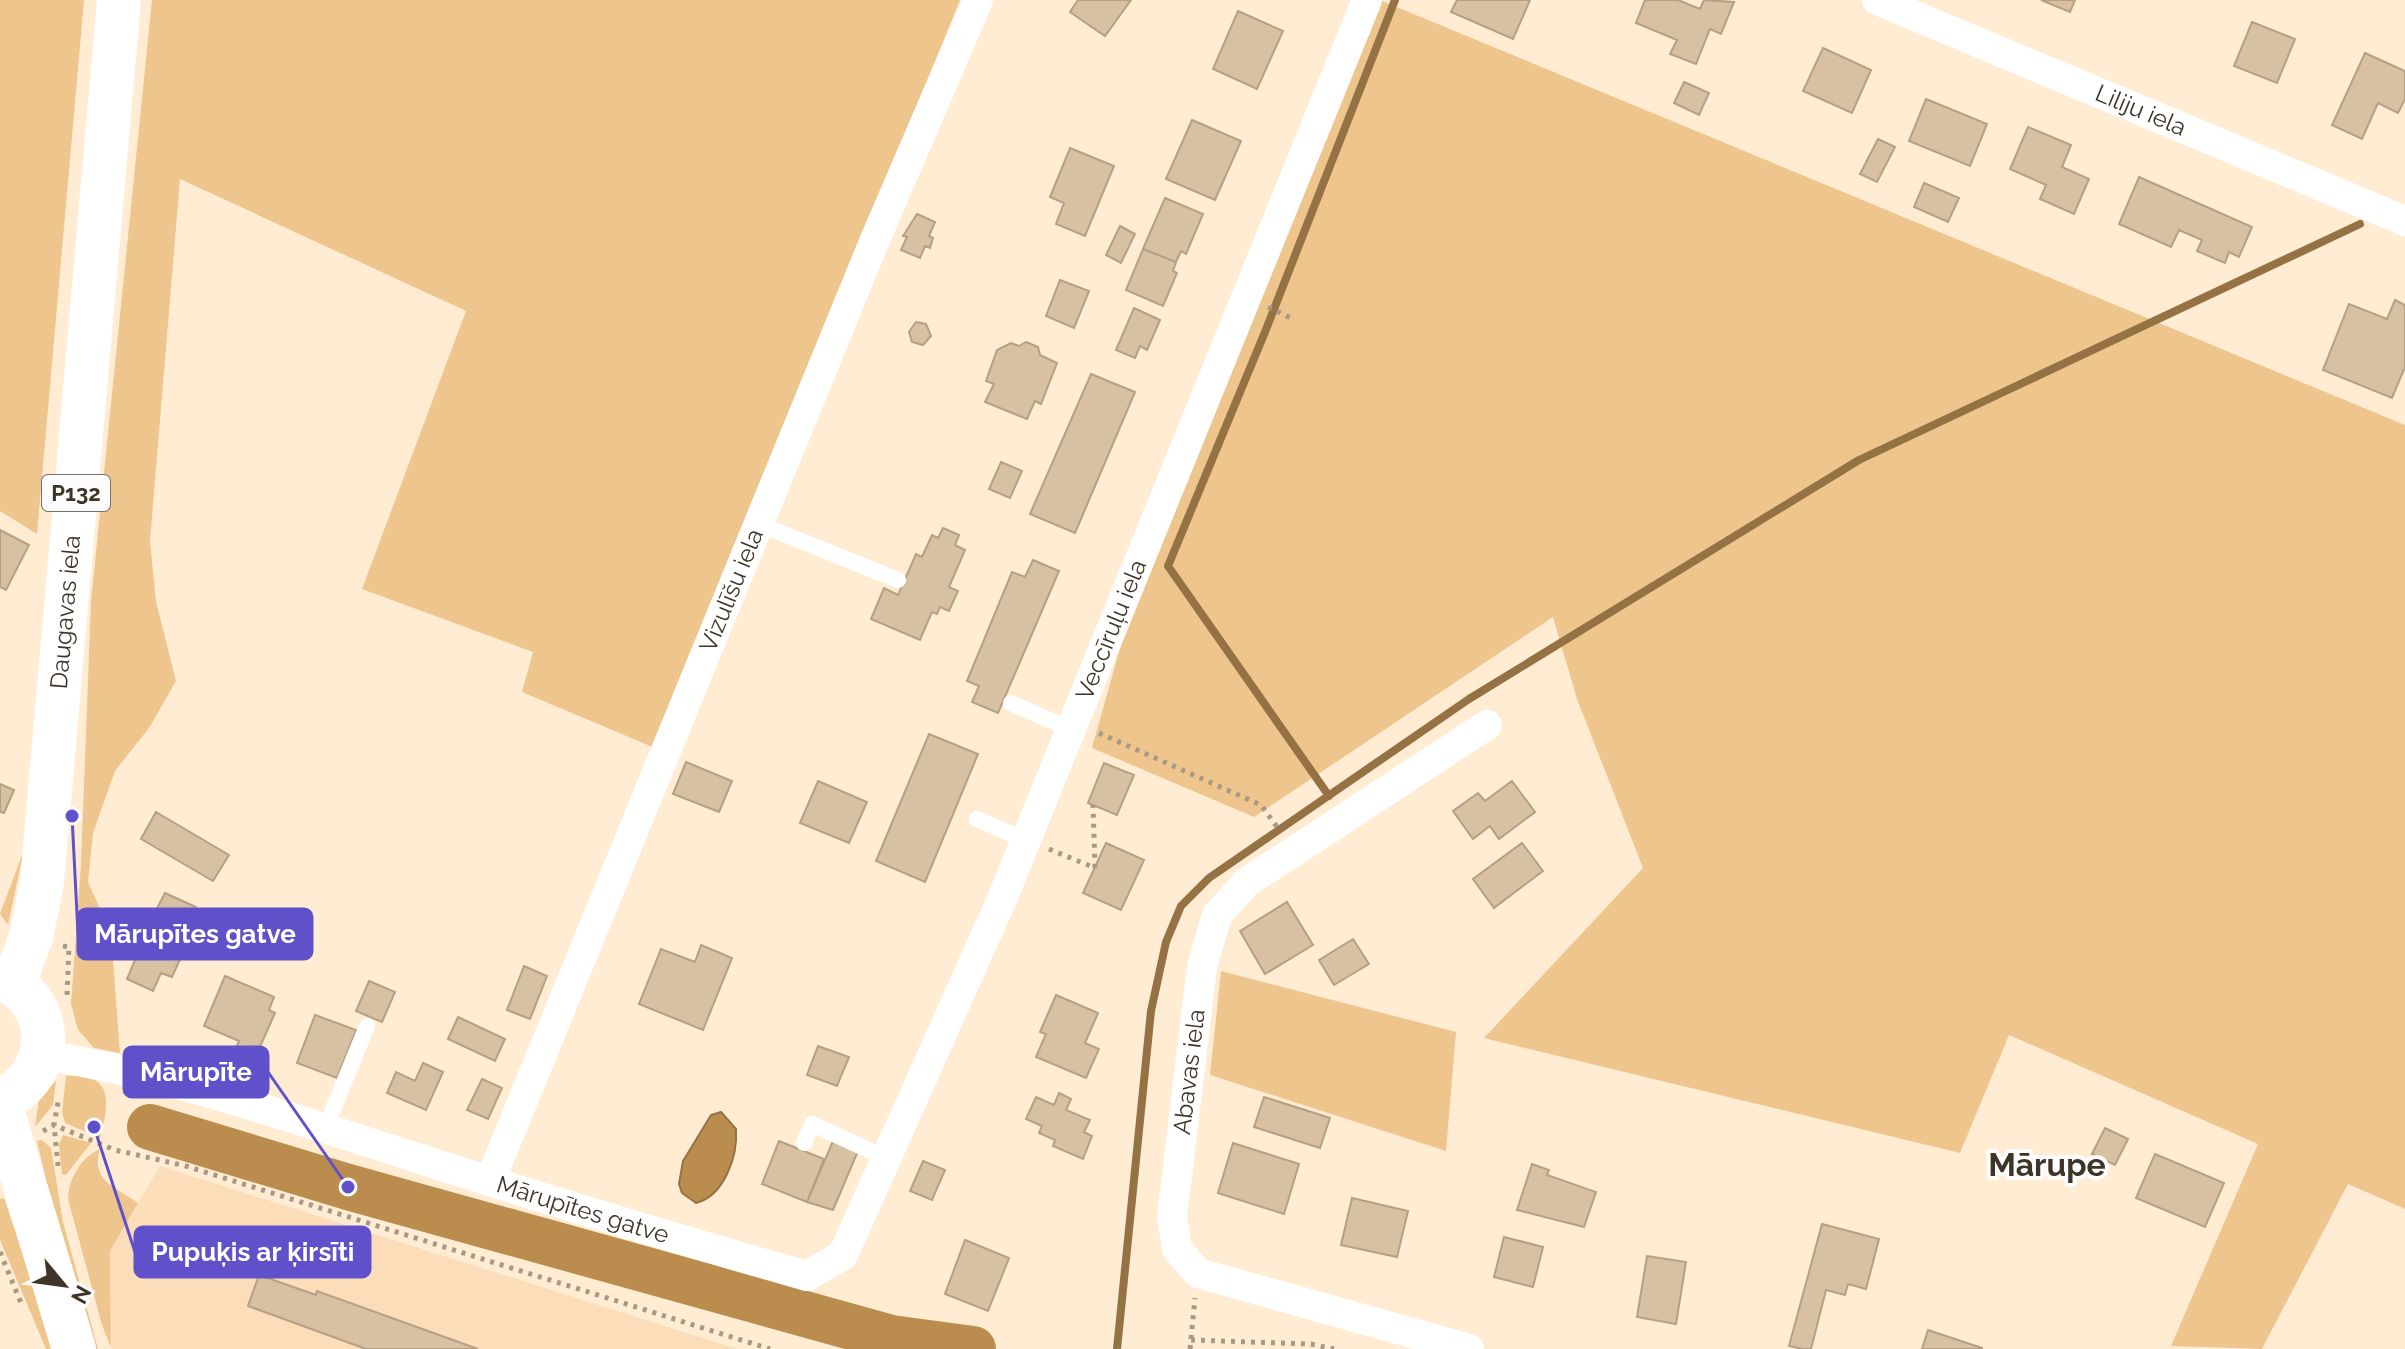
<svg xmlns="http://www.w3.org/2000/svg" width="2405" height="1349" viewBox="0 0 2405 1349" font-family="Raleway,sans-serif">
<rect width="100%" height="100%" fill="#ffecd3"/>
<path fill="#fbddb9" d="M160,1166L737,1349H112L110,1251Z"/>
<path fill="#efc58e" d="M0,0H84L37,534L0,511Z
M152,0H960L655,748L522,692L533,652L362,589L466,311L180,179L150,541L156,602L176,681L149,728L115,771L93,833L88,882L111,933L120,1053L94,1048L78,1030L71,1004L81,864L91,601Z
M1380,0L2405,425V1209L2348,1184L2262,1349L2171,1346L2258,1144L2009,1035L1960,1153L1484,1038L1643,868L1577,699L1553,617L1254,817L1092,748L1141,573Z
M24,850L8,925L0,914Z
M1221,971L1456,1032L1446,1151L1210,1075Z
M66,1076C115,1073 109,1103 100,1138L65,1123L62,1112Z
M56,1081L53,1105L35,1127L39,1099Z
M63,1135L91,1143L66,1175L62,1174L59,1145Z
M42,1140L51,1148L63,1222L98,1349H86L37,1141Z
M100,1149C90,1181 116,1187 138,1203L110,1251L111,1348L102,1325L68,1199C69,1178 81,1157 100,1149Z
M4,1198L55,1349H46L0,1240V1199Z"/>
<path fill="#ba8d4e" stroke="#957243" stroke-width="2" d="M721,1112L736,1129C738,1156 724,1196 696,1203L682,1193L679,1184L683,1161L711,1115Z"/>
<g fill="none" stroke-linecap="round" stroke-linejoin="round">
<path stroke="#957243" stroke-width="8" d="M1329,796L1168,566L1265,332L1395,0
M1117,1349L1151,1011L1166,942L1181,906L1209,878L1469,699L1859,460L2360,224"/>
<path stroke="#ba8d4e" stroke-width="46" d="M150,1127L348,1187L891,1338L973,1349"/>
</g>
<path fill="#d8c0a3" stroke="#b69f82" stroke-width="2" d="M1078,0H1131L1105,36L1070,12Z
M1457,0H1530L1513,39L1451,12Z
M1645,0H1678L1700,9L1704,0L1734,2L1721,34L1710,29L1696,64L1670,54L1677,40L1636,23Z
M2041,0H2075L2070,12Z
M1238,11L1283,31L1257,89L1213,69Z
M2252,22L2295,39L2277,83L2234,66Z
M1823,48L1871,70L1852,113L1803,91Z
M2365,53L2405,71V99L2398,113L2378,103L2362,139L2332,125Z
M1684,82L1709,93L1699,115L1674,103Z
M1926,99L1987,124L1970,166L1909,141Z
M1192,120L1241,141L1215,200L1166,179Z
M2028,127L2071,145L2062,167L2089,179L2074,214L2040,199L2046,185L2010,169Z
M1878,139L1895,147L1877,182L1860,174Z
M1070,148L1114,166L1085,236L1056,224L1064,203L1050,197Z
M2139,177L2252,227L2239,257L2229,252L2225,263L2197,251L2202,240L2179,230L2171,247L2119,224Z
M1924,183L1959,198L1948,222L1914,207Z
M1165,198L1203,214L1186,254L1181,251L1176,262L1143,249Z
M917,214L935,222L929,236L933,238L930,248L925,246L920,258L901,250L907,237L903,236Z
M1120,226L1135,234L1121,263L1106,255Z
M1143,249L1176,262L1173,271L1177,273L1163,306L1126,290Z
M1060,280L1089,291L1074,328L1046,316Z
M2395,300L2405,305V367L2392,398L2323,370L2349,304L2387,319Z
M1134,308L1160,320L1147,350L1140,346L1135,358L1116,350Z
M916,322L926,324L931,336L923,345L912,342L909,332Z
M1026,342L1038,347L1040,355L1057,363L1041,404L1035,401L1027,419L985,402L994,384L986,381L997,350L1011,343L1019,346Z
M1091,374L1135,392L1075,533L1030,514Z
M1001,462L1022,471L1010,498L989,489Z
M943,528L959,535L955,545L965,550L949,587L958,591L949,611L940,607L937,614L932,612L920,640L871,619L884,588L898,595L916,554L922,557L932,535L938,538Z
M0,530L29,545L6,590L0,587Z
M1033,560L1059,571L998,713L972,702L979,686L967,681L1012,572L1025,577Z
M929,734L978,754L925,882L876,861Z
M686,762L732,781L719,812L673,794Z
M1104,763L1134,775L1117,815L1088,803Z
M818,781L867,802L849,843L800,823Z
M1512,781L1535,812L1499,839L1490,826L1473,839L1453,811L1478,793L1485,801Z
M0,784L14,790L4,813L0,812Z
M156,812L229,855L213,881L141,839Z
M1106,843L1144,860L1121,910L1083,893Z
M1522,843L1543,871L1494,908L1473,879Z
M165,893L196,907L186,930L192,933L172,977L161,973L153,991L127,979L135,960L131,958Z
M1287,902L1313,945L1265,974L1240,931Z
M1353,939L1369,964L1334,985L1319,960Z
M701,945L732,958L703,1030L639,1004L661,949L695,962Z
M524,966L547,976L530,1019L507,1010Z
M225,976L274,997L269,1010L275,1013L255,1058L235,1050L239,1041L204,1026Z
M369,981L395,992L382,1022L356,1011Z
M1056,995L1098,1013L1085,1043L1099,1049L1086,1078L1036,1057L1046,1034L1040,1032Z
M315,1015L356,1030L337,1078L297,1063Z
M458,1017L505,1039L495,1061L448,1039Z
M818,1046L849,1057L837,1086L807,1075Z
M423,1063L443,1072L426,1110L387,1093L396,1072L415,1081Z
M482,1079L502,1088L488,1119L467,1110Z
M1059,1093L1071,1099L1066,1110L1090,1120L1084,1132L1092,1136L1083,1159L1053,1146L1055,1140L1039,1133L1042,1126L1026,1119L1036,1097L1054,1105Z
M1264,1097L1330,1118L1320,1148L1254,1127Z
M2105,1128L2128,1139L2115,1165L2092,1154Z
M779,1141L824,1159L807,1202L762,1184Z
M833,1141L858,1151L833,1210L807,1202Z
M1233,1143L1299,1164L1284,1214L1218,1193Z
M2155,1154L2224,1183L2205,1227L2136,1198Z
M923,1161L945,1170L932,1200L910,1191Z
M1532,1164L1549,1170L1547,1175L1596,1192L1584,1227L1517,1210Z
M1352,1198L1408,1211L1397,1257L1341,1245Z
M1822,1224L1879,1239L1866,1289L1848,1284L1845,1295L1826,1290L1811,1349H1803L1789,1346Z
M1504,1237L1543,1247L1533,1287L1494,1277Z
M965,1240L1009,1258L988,1311L945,1294Z
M1647,1256L1686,1262L1676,1324L1637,1317Z
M259,1275L316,1295L317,1291L478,1349H366L248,1306Z
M1928,1330L1982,1348V1349H1922Z"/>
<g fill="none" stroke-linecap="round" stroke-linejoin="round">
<path stroke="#a89986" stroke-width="5" stroke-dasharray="4 6" stroke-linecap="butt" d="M1268,307L1293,319
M1099,733L1261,805L1280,831
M1049,849L1095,868L1093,805
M63,946L69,947L67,995
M43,1131L54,1125L115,1150L186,1166L770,1349
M58,1166L54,1125L59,1097
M0,1252L21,1303
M1191,1340L1311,1344L1334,1349
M1190,1349L1195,1298"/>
<path stroke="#fff" stroke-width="16" d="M759,524L898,580
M1011,703L1070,729
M977,819L1025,840
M325,1129L367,1026
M804,1143L812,1124L886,1158"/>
<g stroke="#fff" stroke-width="30">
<path id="s1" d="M1877,0L2405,221"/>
<path id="s2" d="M43,1055C170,1075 295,1119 417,1158C547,1200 676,1239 807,1276L843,1255L1002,899L1367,0"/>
<path id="s3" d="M490,1181L874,242L978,0"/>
<path id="s4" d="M1469,1349L1198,1273L1177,1249L1172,1217L1202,967L1217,915L1247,882L1487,725"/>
</g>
<g stroke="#fff" stroke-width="44">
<path d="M0,977C58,1001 57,1076 0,1101"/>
<path id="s5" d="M14,983L31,937L42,882L119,0"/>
<path d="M0,1103L74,1349"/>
</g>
</g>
<g text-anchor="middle" stroke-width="8" stroke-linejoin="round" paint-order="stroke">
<rect fill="#fcfcfc" stroke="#777068" stroke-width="2" x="42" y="475" width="68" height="36" rx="6"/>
<g font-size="22" font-weight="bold" fill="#3e3428">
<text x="76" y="501">P132</text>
</g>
<g font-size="24" fill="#3e3428" stroke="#fcfcfc">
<text dy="8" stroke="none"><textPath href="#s1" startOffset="286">Liliju iela</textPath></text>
<text dy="8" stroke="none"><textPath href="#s3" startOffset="638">Vizulīšu iela</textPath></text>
<text dy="8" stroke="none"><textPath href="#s5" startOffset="376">Daugavas iela</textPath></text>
<text dy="8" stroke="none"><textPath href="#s2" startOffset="1518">Veccīruļu iela</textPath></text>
<text dy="8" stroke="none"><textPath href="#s4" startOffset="492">Abavas iela</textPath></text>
<text dy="8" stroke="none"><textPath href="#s2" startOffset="562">Mārupītes gatve</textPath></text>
</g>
<g font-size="32" font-weight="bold" fill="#3e3428" stroke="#fcfcfc">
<text x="2047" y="1176">Mārupe</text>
</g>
</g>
<path fill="none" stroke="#6051ca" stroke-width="3" d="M72 816L78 934M348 1187L268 1072M94 1127L135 1252"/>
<g fill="#6051ca" stroke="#fcfcfc" stroke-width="3">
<circle cx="72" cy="816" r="8"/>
<circle cx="348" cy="1187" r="8"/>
<circle cx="94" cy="1127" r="8"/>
</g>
<g fill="#6051ca" stroke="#6051ca" stroke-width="3">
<rect x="78" y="909" width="234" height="50" rx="8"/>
<rect x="124" y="1047" width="144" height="50" rx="8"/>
<rect x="135" y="1227" width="235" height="50" rx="8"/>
</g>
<g font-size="26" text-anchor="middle" font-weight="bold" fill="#fff">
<text x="195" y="943">Mārupītes gatve</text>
<text x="196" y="1081">Mārupīte</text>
<text x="253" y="1261">Pupuķis ar ķirsīti</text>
</g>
<g transform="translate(64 1285) rotate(119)" stroke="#fcfcfc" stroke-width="6" paint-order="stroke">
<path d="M0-6L14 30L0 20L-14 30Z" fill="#3e3428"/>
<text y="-12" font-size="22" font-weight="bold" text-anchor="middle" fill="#3e3428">N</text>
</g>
</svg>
